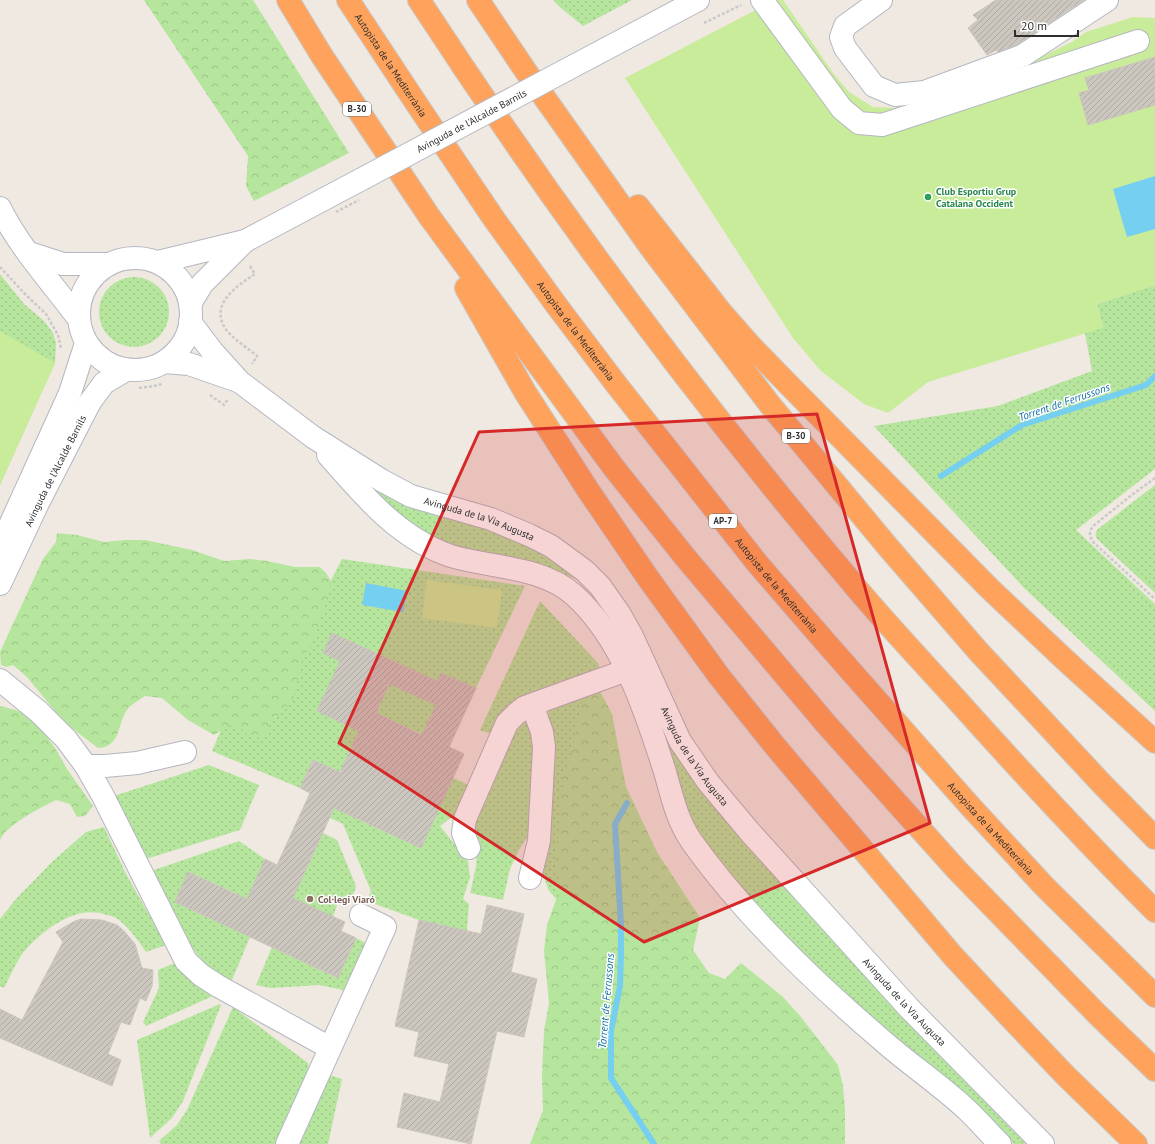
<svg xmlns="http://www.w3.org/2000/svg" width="1155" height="1144" viewBox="0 0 1155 1144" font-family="'PT Sans',sans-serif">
<defs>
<pattern id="green-dots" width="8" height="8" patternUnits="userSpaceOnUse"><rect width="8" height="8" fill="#b6e59e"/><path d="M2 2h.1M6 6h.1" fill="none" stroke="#9dc588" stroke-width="1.8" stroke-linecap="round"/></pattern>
<pattern id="forest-crowns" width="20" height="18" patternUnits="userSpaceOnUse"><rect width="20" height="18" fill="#b6e59e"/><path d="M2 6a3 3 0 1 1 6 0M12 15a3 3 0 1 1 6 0" fill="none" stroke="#9dc588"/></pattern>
<pattern id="building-hatch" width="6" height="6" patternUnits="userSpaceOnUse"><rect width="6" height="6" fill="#cbc7bf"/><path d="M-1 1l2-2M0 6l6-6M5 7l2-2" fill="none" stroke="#afaba4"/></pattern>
</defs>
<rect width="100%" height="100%" fill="#efe9e1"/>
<path fill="url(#green-dots)" d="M553,0H632L583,26L561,8Z
M0,274L24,304L44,321L53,333L56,343L55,363L0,485Z
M99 312a35 35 0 1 1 70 0a35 35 0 1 1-70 0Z
M1155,285V469L1076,530L1155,604V711L1024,588L874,426L998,406L1092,371L1085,333L1103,327L1097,304Z
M363,481C383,492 402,503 423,511C448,521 475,524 500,534C528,544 552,560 575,579C565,575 555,570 544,567C507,557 467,554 432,537C406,524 384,500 363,481Z
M1155,485V593L1097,539C1095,535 1095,533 1098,529Z
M342,559L525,586L476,688L441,673L437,681L332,633L323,653L436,705L443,744L376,713L359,731L340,772L313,760L300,788L212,751L228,714L321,600Z
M540,601L597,662L601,669L496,736L480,730Z
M595,690L559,902L549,891L543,875L546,723L549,711L559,705Z
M524,721L533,732L537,743L531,831L520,848L510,869L503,900L470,893L476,867L477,851L474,818L508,732Z
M663,733L677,756L712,805L796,901L924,1040L1026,1144H1014L986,1116L853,1002L815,965L775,925L707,847L693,828Z
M209,765L259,785L240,830L146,859L114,796Z
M453,778L471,786L464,808L440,826L468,861L470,877L463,899L469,904L467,931L419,920L367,901L371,891L343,824L330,818L334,808L420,848Z
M104,827L126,874L166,945L146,952C138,940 130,929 119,920C116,917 111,916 107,915C78,904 47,927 27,948C17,959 11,975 4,988L0,986V919L16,899L52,862L86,832Z
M323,833L337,840L356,886L353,896L338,902L333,917L293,898Z
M239,841L265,859L247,899L189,872L175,902L250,937L232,980C227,978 222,976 218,974C188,955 166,901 151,871Z
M356,938L364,942L368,949L350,987L343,990L319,985L271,988L256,985L272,947L337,978Z
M177,962L215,995L146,1026L143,1022L159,988L158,970Z
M220,1004L221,1005L183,1101L172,1118L150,1138L137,1040Z
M233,1007L308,1063L309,1073L277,1144H161L159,1141L177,1125L187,1110Z
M326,1074L342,1079L328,1144H294Z"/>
<path fill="url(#forest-crowns)" d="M144,0H253L349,153L254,201L246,186L248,156Z
M57,533L77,535L104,542L126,540H145L192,550L224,561L250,559L267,561L295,567H320L326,573L331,581L329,597L322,613L314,640L302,660L293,699L281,714L269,721L267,735L253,739L240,728L230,725L214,735L188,720L162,698L145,696C140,700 131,704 127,710C117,724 121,747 98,748L64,722L27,677L13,665L6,667L1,665L0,652L43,559L56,542Z
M595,690L600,691L612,714L626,787L657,852L700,918L693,950L709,973L725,979L741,963L783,997L801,1017L838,1065L843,1086L845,1109V1144H530L543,1110L542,1075L544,1031L549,1003L544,951L547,925L557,897L556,856L564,772L571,756L581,703Z
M0,706L16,710L34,719L55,748L67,769L93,806L85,816L77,817L70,804L56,800C42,807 6,825 0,840Z"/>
<path fill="#c9ec9a" d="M775,0H783L833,73L849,92L873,107L897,108L1033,61L1072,42L1086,32L1133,17L1155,18V285L1097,304L1103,328L928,382L888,413L864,404L821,371L793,338L625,78Z
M0,331L55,363L0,485Z
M427,580L502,590L497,628L422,618Z"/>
<path fill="#75cff0" d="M1155,176V229L1127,237L1113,189Z
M366,583L407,591L403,612L362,605Z"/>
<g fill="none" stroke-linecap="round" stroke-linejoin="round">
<path stroke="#75cff0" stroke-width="6" d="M941,476L1022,425L1146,385L1155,376
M627,803L615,824L621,925V952L620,986L611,1031V1078L654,1144"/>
</g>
<path fill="url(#building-hatch)" stroke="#cbc5ba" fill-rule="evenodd" d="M996,0H1084L1016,45L998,52L996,50L987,55L968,28L978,20L973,15Z
M1155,57V105L1088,125L1079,93L1089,90L1085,78Z
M332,633L437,681L441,673L476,688L449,747L464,754L421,848L334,808L293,898L345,922L341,931L356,938L338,978L175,902L188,872L247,899L265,859L277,865L310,793L300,788L313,760L340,772L359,731L317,711L340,661L323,653ZM389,684L436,705L422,735L376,713Z
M487,905L524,914L511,972L537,979L524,1037L497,1031L471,1144L397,1127L404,1093L440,1102L449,1064L414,1056L419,1032L395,1026L419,920L481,934Z
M81,919L102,920L117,925L124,931L135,944L142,968L153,970L152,986L146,1001L140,998L130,1025L121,1022L108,1054L121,1060L112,1086L0,1038V1009L22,1020L63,942L56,932L75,921Z"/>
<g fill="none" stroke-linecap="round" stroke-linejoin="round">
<defs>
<g id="minor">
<path d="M762,0L842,109L859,123L882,125L1138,41"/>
<path d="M881,0L845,26L841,37L845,48L874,86L895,95L924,92L1022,56L1107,0"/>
<path d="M566,70L698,0"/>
<path d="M0,208C19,247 52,283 78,318"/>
<path d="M29,253L63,264H107"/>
<circle cx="135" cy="314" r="56"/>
<path d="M158,262L245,241L362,179"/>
<path d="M190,304L202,284L245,241"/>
<path id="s1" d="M190,322L212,351L240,382L313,437L381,480L411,496L491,519L529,535L551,546L566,557L585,571L600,586L619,613L632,636L680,741L708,782L749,831L909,1008L1043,1144"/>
<path d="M164,362L189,364L238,381"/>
<path d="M328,455C363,495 399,539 451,556C491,568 541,566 574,595C622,638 646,712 665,772C672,796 677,821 692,842C744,915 815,983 883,1041C909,1064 939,1084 965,1108C977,1119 988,1132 1000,1144"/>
<path d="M0,547L70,393L86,343"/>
<path id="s2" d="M0,584L38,503L90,402L104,383L126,370"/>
<path d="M0,680L39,712L66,739L86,766H105L137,763L185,752"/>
<path d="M86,766L103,796L186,961L201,975L218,986L330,1048"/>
<path d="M469,848L463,833L465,819L507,723L516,714L525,707L627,670"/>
<path d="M530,878L539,841L544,747L542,732L535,713L537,703"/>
<path d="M287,1144L385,927L361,915"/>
</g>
<g id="highway">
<path d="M288,0L322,56L429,216L614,468L685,557L827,725L957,870L1097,1014L1155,1070"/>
<path id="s3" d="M348,0L420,109L494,219L557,306L616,384L757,563L827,644L970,806L1044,886L1155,996"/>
<path d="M419,0C553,206 700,404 859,591C893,631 930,670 965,709C1027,778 1090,846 1155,911"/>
<path d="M478,0L527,73L651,248L771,406L888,547L978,651L1103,785L1155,838"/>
<path d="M638,206L721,312L750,345L785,381L990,589L1063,658L1155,742"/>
<path d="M466,288L525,392L588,490L648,578L719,676L775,746L953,956L1007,1014L1065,1075L1136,1144"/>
</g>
</defs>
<use href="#minor" stroke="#b4b7c1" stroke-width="24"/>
<use href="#highway" stroke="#c9c9c9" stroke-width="24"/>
<path stroke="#c9c9c9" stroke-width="2.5" stroke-dasharray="3 2" stroke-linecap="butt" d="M704,23L741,5
M250,266L255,274C235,287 207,306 228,332C236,341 248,348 257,356L252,364
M0,267L25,294L46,314L58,335L61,348
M139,388L154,386L162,384
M210,395L224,405L228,399
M1155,478L1133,494L1093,526C1089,532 1089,535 1093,542L1155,599"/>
<use href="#minor" stroke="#fff" stroke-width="22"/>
<use href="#highway" stroke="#ffa35c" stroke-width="22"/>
<defs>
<g id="minor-bridge">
<path id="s4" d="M362,179L566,70"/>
</g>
</defs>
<use href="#minor-bridge" stroke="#b4b7c1" stroke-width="24" stroke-linecap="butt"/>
<path stroke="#c9c9c9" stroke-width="2.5" stroke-dasharray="3 2" stroke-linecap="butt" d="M336,212L359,200"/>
<use href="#minor-bridge" stroke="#fff" stroke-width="22"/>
</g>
<path fill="#d62828" fill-opacity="0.2" stroke="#d62828" stroke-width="3" stroke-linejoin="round" d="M817,414L930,823L644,942L339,743L479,432Z"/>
<circle fill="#2e9e5b" stroke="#fff" stroke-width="1.5" cx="928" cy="197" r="4"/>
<circle fill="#8d6e63" stroke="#fff" stroke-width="1.5" cx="310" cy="899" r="4"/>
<g text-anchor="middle" stroke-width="3" stroke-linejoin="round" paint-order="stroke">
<g fill="#fff" stroke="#6d6d6d" stroke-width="1">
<rect x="343" y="102" width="28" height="14" rx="3"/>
<rect x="782" y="429" width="28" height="14" rx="3"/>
<rect x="709" y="514" width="28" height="14" rx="3"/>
</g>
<g font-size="9" font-weight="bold" fill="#2e2e2e">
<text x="357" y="112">B-30</text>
<text x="796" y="439">B-30</text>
<text x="723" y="524">AP-7</text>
</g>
<g font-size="10" fill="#2e2e2e" stroke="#fff">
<text dy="4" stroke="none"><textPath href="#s3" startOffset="78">Autopista de la Mediterrània</textPath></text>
<text dy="4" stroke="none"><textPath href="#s4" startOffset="124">Avinguda de l'Alcalde Barnils</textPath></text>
<text dy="4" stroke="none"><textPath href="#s3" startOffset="402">Autopista de la Mediterrània</textPath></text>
<text dy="4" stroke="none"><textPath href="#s2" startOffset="126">Avinguda de l'Alcalde Barnils</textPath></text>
<text dy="4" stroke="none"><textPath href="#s1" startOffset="356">Avinguda de la Via Augusta</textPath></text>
<text dy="4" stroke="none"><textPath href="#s3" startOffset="726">Autopista de la Mediterrània</textPath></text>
<text dy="4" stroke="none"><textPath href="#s1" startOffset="692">Avinguda de la Via Augusta</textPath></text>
<text dy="4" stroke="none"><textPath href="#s3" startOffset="1050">Autopista de la Mediterrània</textPath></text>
<text dy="4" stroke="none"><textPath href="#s1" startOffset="1016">Avinguda de la Via Augusta</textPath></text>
</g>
<g font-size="10" font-weight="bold" fill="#27864d" stroke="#fff" text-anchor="start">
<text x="936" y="195">Club Esportiu Grup<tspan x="936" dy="12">Catalana Occident</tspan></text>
</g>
<g font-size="10" font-weight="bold" fill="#785e54" stroke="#fff" text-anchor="start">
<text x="318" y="903">Col·legi Viaró</text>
</g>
<g font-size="11" font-style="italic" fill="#0d6fa3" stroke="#fff">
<text transform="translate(1064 402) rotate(-19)" y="4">Torrent de Ferrussons</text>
<text transform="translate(606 1001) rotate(-85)" y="4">Torrent de Ferrussons</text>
</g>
</g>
<path d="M1015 30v6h63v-6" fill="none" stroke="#2e2e2e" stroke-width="2"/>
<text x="1021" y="30" font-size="12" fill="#2e2e2e" stroke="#ffffff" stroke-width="3" paint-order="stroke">20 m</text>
</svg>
